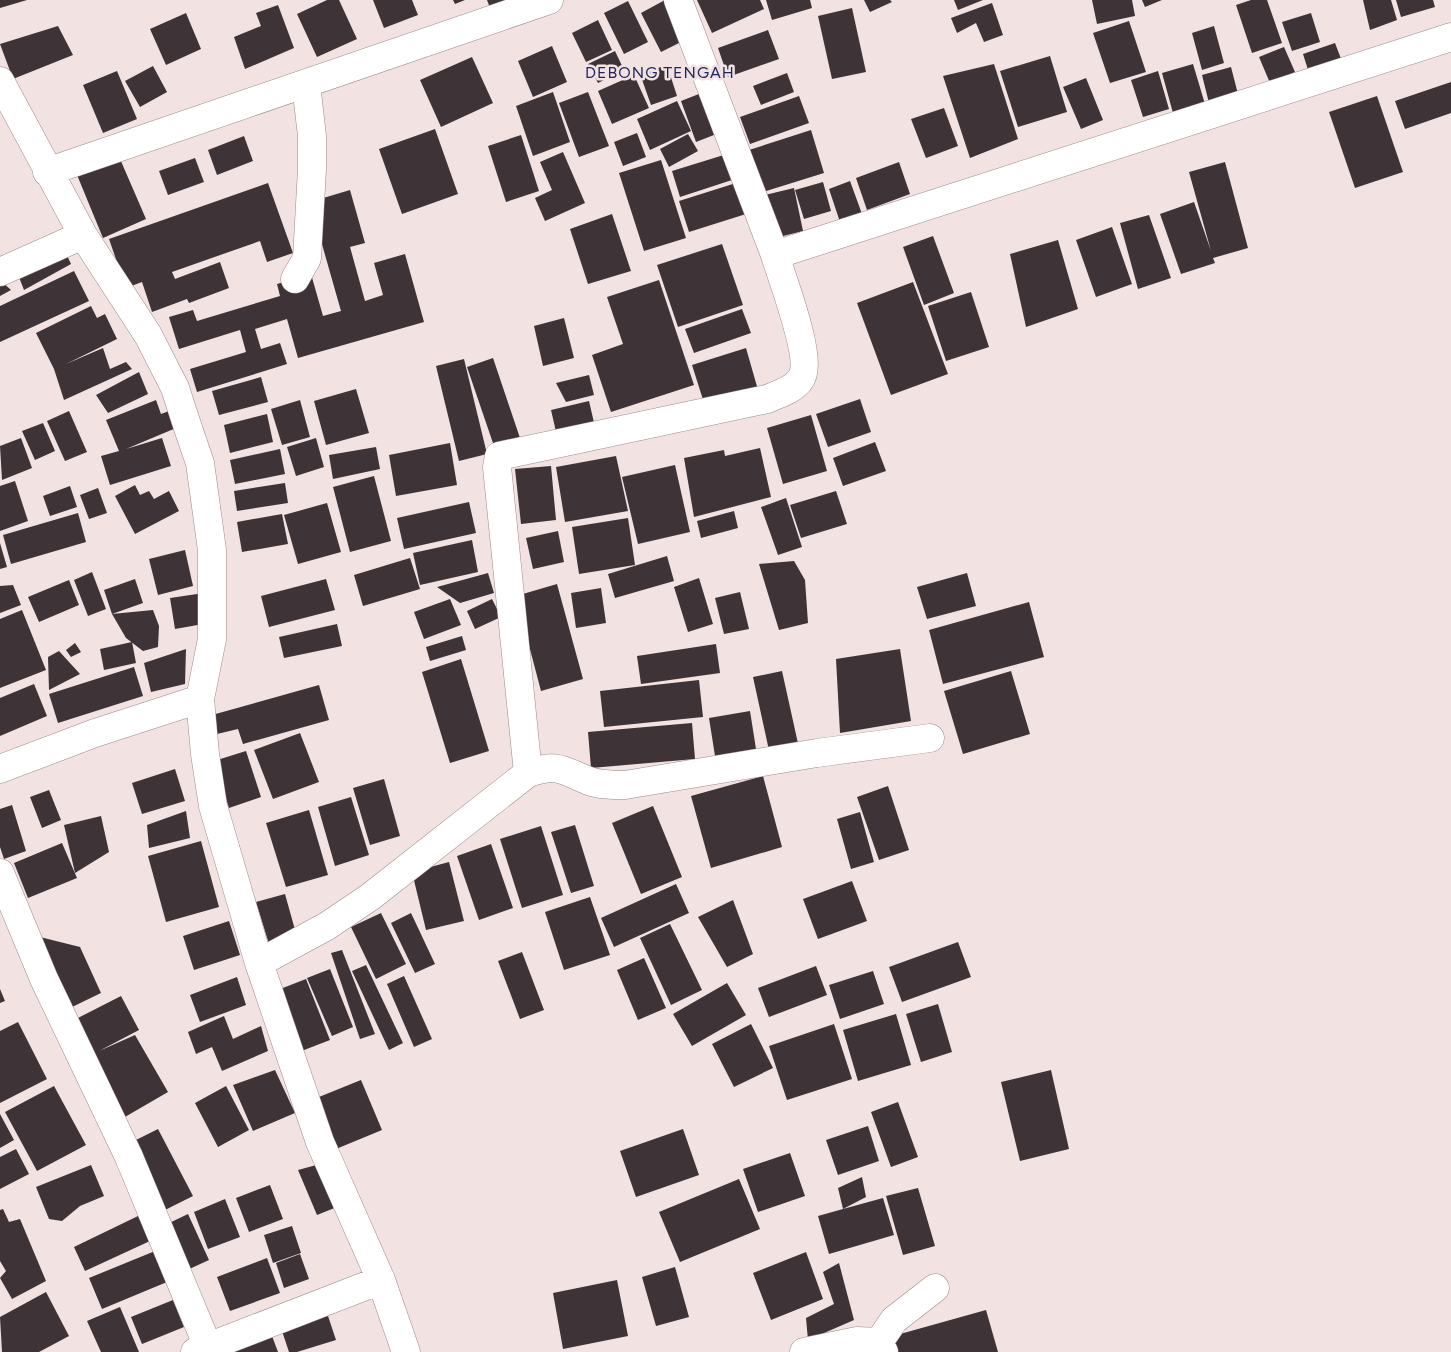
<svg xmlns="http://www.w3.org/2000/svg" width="1451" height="1352" viewBox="0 0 1451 1352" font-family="Figtree,sans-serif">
<rect width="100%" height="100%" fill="#f2e2e2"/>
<path fill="#3e3336" d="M0,0H27L0,8Z
M327,0H339L357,39L317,57L297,14Z
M373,0H412L418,15L384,28Z
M453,0H465L455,4Z
M487,0H527L492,13Z
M665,0L685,40L661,52L641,13Z
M697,0H760L764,9L712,33Z
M766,0H810L812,8L772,20Z
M864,0H890L892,2L870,12Z
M954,0H983L958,10Z
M1092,0H1132L1135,16L1097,24Z
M1142,0H1162L1145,7Z
M1251,0H1267L1282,43L1252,53L1236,5Z
M1363,0H1391L1397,20L1370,30Z
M1396,0H1433L1435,7L1401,17Z
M628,1L648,42L624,54L604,13Z
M992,3L1003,35L984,42L976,23L957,33L951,18Z
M278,5L294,48L245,69L234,37L261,26L256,13Z
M852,8L866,72L832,79L818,16Z
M186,13L201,49L166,65L150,29Z
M1311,13L1320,42L1292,51L1282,22Z
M598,20L612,50L586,62L572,33Z
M1129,21L1146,72L1110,83L1093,33Z
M58,26L73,55L13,79L0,44Z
M1214,26L1224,63L1202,70L1192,33Z
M768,30L779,59L728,77L718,48Z
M1335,43L1343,64L1310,76L1303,54Z
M552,46L567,82L533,97L518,61Z
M1284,47L1295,72L1270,83L1259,57Z
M615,51L624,70L598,83L588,64Z
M1050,56L1067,112L1018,127L1000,71Z
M472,57L493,103L441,127L420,80Z
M994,64L1018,139L970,158L943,76Z
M1193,64L1205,104L1173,113L1162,73Z
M667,65L677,96L651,105L640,74Z
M153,66L167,92L140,107L125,81Z
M1231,67L1239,98L1210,107L1202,75Z
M117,71L137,119L103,133L83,85Z
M1158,71L1169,109L1143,117L1131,80Z
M787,73L794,92L761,105L753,86Z
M634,75L649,108L612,124L598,91Z
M1086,78L1103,120L1081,129L1063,87Z
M1451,82V113L1405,129L1395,101Z
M553,92L570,142L533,156L516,106Z
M588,92L609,146L579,157L559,103Z
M704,92L719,133L696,142L681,101Z
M799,96L809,123L750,144L740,117Z
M1377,96L1403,172L1355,188L1329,112Z
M677,101L691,131L650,150L637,119Z
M944,108L958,146L926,158L911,119Z
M435,129L458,194L402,214L379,149Z
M811,130L824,173L763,192L749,150Z
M637,133L646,157L623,166L614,142Z
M688,134L698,151L669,167L660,149Z
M521,135L539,191L506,202L488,146Z
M244,136L253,161L217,175L208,150Z
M117,152L146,219L103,238L75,170Z
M563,152L585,203L545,221L535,198L552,190L540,162Z
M727,154L735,179L680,197L672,171Z
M195,158L204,182L168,195L159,171Z
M661,160L686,238L644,251L619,173Z
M899,162L910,194L867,210L856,178Z
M1225,162L1248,248L1213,258L1215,263L1181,274L1160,214L1194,202L1211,251L1189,172Z
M850,181L862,214L840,222L829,189Z
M823,182L831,211L804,219L795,190Z
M268,183L293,253L267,262L260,241L172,272L175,279L220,262L229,288L189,303L187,299L152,312L142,282L126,288L109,239Z
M736,183L746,214L689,232L679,201Z
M794,188L803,231L775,238L765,195Z
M350,190L365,243L350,247L365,301L383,295L374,263L405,254L424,322L298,358L287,319L255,329L261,349L280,343L287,364L197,392L190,369L246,352L240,330L179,349L169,317L193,310L197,321L280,296L277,284L311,274L323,316L341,311L310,202Z
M612,214L631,271L588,284L570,229Z
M1149,215L1171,278L1138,289L1120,223Z
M1112,227L1132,284L1096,297L1076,240Z
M58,236L71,264L24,290L17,272Z
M933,236L954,293L924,305L903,247Z
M1058,240L1078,309L1026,327L1010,254Z
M722,244L743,305L678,327L657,265Z
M74,271L89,301L0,342V306Z
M0,280L11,290L0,296Z
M659,280L694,385L611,412L592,355L623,344L607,297Z
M913,282L948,374L891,395L857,303Z
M971,292L989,347L946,361L928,306Z
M91,306L97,318L105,314L117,339L66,364L103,348L110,369L126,362L132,369L64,400L54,369L36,333Z
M742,309L751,333L694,353L685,329Z
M564,318L574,358L543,366L534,326Z
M746,348L758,390L705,406L692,365Z
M493,358L521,441L495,449L467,367Z
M464,359L487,454L459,461L436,366Z
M139,372L148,394L108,413L96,395Z
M589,375L594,395L566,402L556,383Z
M261,377L268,402L219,415L212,391Z
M356,389L369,433L326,445L314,401Z
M860,399L871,432L828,447L816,414Z
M156,400L161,414L169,411L176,428L126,449L162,438L171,466L110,485L101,456L119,451L106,420Z
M300,400L310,437L282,445L271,409Z
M589,401L595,427L557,436L551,410Z
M69,411L87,452L65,461L47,421Z
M267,414L273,442L230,453L224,425Z
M811,415L827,471L783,484L767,428Z
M43,423L55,451L35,460L22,431Z
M21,438L32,468L2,480L0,446Z
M316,438L324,467L296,476L287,447Z
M875,442L886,471L843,486L833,458Z
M450,443L457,485L396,496L389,455Z
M376,447L380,469L333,479L329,455Z
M760,448L771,497L694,517L684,458L724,450L725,456Z
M280,449L285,474L235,484L230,460Z
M616,456L628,511L565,522L556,467Z
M675,465L690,532L638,544L622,477Z
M551,466L556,520L521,524L515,469Z
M374,476L391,541L350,552L333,487Z
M15,481L28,521L0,531V486Z
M285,483L288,503L237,511L234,491Z
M135,485L140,495L149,491L154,499L169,491L179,511L135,534L115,496Z
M70,486L77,507L50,516L43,496Z
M98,488L107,513L89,519L80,495Z
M836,491L847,524L801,538L790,505Z
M786,498L802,547L778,555L761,507Z
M469,502L476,533L404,549L397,518Z
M327,503L341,552L298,564L284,515Z
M734,511L738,528L701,538L697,521Z
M78,513L86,542L11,564L3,535Z
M282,514L288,544L242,552L237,522Z
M628,518L635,565L579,574L572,527Z
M558,531L564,562L533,569L526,538Z
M472,540L478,572L420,585L413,553Z
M0,543L7,567L0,569Z
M185,550L193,586L158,595L149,559Z
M667,556L674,581L615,598L608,574Z
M410,558L420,589L363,606L354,575Z
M794,561L805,580L808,623L779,630L759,564Z
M92,572L106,609L88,616L74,580Z
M488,573L494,593L460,603L437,587Z
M967,573L976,606L927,619L917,587Z
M699,578L713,624L688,632L674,587Z
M135,579L143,603L112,614L104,590Z
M326,579L335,610L269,627L261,596Z
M69,580L79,605L39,622L28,597Z
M557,584L583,679L541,691L516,596Z
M13,585L21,605L0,613V586Z
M601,588L606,623L576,628L571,593Z
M740,592L749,629L724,634L715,598Z
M204,593L209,623L175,629L170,598Z
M450,599L461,625L424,639L414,612Z
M492,599L501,617L475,629L467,611Z
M1029,602L1044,657L943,684L929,630Z
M22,610L46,670L0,688V619Z
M153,610L159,626L158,647L143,651L126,638L112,614Z
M337,624L342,646L284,658L279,637Z
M462,636L466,650L430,661L426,647Z
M132,642L136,663L104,670L100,649Z
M75,643L81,652L71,657L66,650Z
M716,644L720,673L641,684L637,656Z
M186,649L185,684L151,692L144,663Z
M900,649L911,721L840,733L836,659Z
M59,651L80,674L49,690L48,657Z
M461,659L489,751L450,763L422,672Z
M134,667L143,696L58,723L49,694Z
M782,671L799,748L770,755L753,677Z
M1011,671L1030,734L963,754L944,691Z
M699,680L703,717L604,727L600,691Z
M34,684L47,716L0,736V698Z
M319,685L329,720L243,744L238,729L217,734L212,715Z
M750,711L756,749L715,756L709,718Z
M692,723L695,759L591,768L588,732Z
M300,733L319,782L273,799L254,750Z
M246,751L261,797L229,808L214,761Z
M175,769L185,801L142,814L132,783Z
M763,776L782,847L711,868L691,796Z
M384,779L400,836L370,845L353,788Z
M888,786L909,850L879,860L857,797Z
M49,790L61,820L42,828L30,797Z
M351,797L369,855L335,866L318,807Z
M12,805L26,851L4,859L0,847V809Z
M653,806L682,877L641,894L612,823Z
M309,810L328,875L286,887L266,823Z
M186,811L190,838L149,848L147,825Z
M860,812L874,862L851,869L837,819Z
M101,816L109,852L75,873L64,825Z
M575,825L594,886L571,893L551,832Z
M541,826L563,895L522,908L500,839Z
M201,841L219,907L166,922L148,856Z
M62,843L77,878L28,898L14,863Z
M491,844L513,908L479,920L457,856Z
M449,862L464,921L426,930L412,872Z
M852,881L867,921L818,939L803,899Z
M676,884L689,913L614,947L601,918Z
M285,894L297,937L269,944L256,902Z
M590,897L610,955L564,970L545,912Z
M733,900L753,954L727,967L698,917Z
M381,913L406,964L376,979L351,927Z
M411,913L435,964L415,973L391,923Z
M229,921L240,955L194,970L183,936Z
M670,924L702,990L671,1005L640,938Z
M36,936L80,947L101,993L70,1008Z
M958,942L971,977L902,1002L889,967Z
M342,950L375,1034L360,1039L331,953Z
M522,952L544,1010L520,1019L498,961Z
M644,958L666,1008L638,1020L617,970Z
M366,965L403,1043L389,1050L352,971Z
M816,966L827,995L769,1017L758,988Z
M330,969L353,1027L332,1036L307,978Z
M873,971L884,1004L840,1019L829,985Z
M404,976L432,1039L414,1047L387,984Z
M237,977L246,1005L200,1022L190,995Z
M306,979L330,1040L299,1052L275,991Z
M727,983L746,1015L692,1046L673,1014Z
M0,989L5,1001L0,1003Z
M121,996L139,1030L99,1051L135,1035L168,1092L118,1121L74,1020Z
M938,1004L952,1052L921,1062L906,1014Z
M896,1014L911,1065L858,1081L843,1030Z
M224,1016L233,1039L261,1026L268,1051L222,1071L212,1047L196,1054L188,1032Z
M18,1022L47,1079L0,1103V1031Z
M751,1024L773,1068L734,1087L712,1044Z
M834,1024L852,1079L787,1100L769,1046Z
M275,1070L295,1113L253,1131L233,1085Z
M1051,1070L1069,1149L1020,1161L1001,1082Z
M361,1080L382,1130L336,1149L314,1099Z
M54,1086L86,1145L37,1171L5,1112Z
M226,1086L249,1130L218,1147L195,1103Z
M898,1102L918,1157L891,1167L871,1112Z
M0,1114L14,1140L0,1148Z
M868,1126L879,1161L838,1175L826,1140Z
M158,1129L193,1196L163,1211L128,1144Z
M683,1129L699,1175L636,1197L620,1151Z
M16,1149L29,1174L0,1189V1157Z
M790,1153L805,1196L758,1212L743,1169Z
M320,1164L337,1207L317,1215L298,1170Z
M91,1165L104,1196L80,1206L62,1221L49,1219L36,1187Z
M862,1177L866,1197L843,1209L883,1198L894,1235L829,1254L818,1216L843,1209L838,1188Z
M739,1179L760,1229L680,1262L659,1212Z
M270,1185L283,1219L249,1232L236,1198Z
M918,1188L935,1246L903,1255L886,1196Z
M225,1199L240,1237L208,1249L194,1212Z
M3,1209L9,1222L20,1219L46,1281L12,1299L0,1278L6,1271L0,1261V1210Z
M188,1214L209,1260L185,1271L163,1226Z
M138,1216L150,1241L85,1271L74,1247Z
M292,1226L301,1253L273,1263L264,1235Z
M155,1251L167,1282L102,1309L89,1278Z
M806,1252L823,1299L771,1320L753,1273Z
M300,1254L309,1279L284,1288L276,1263Z
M267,1258L280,1293L230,1311L217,1277Z
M839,1263L854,1320L808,1340L806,1318L834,1304L823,1272Z
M675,1267L689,1317L656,1326L642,1277Z
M617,1280L628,1336L563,1349L553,1293Z
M46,1292L69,1336L39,1352H2L0,1317Z
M173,1300L184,1327L142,1344L131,1317Z
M120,1307L139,1352H101L87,1321Z
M986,1310L998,1352H897L893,1336Z
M327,1313L336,1340L297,1352H289L281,1328Z
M272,1336L278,1352H231Z"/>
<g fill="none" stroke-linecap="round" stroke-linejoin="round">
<defs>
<path id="street" d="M678,0L775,255L1451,37
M0,81L83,235L148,335L175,388L188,428L200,463L212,550V639L200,699L205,754L213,806L259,963L320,1142L381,1280L406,1352
M47,172L549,0
M0,272L83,235
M295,279L307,258L312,169V136L306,84
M0,769L95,733L200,699
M528,773L497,467L499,456L767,399C779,394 793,390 800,380C815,362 782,279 775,255
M0,873L44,979L129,1157L208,1347
M259,963L327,926L370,897L528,773C558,763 562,770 589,781C600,785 613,785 625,785L817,753L930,738
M879,1342L894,1320L935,1288
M195,1352L381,1280
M804,1352L857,1341L879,1342L884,1352"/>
</defs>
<use href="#street" stroke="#9a8c8c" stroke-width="29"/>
<use href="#street" stroke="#fff" stroke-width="28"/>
</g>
<g text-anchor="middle" stroke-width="5" stroke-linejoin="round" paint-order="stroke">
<g font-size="16" letter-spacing="1" fill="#1c255d" stroke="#f2e2e2">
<text x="660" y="78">DEBONG TENGAH</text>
</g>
</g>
</svg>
